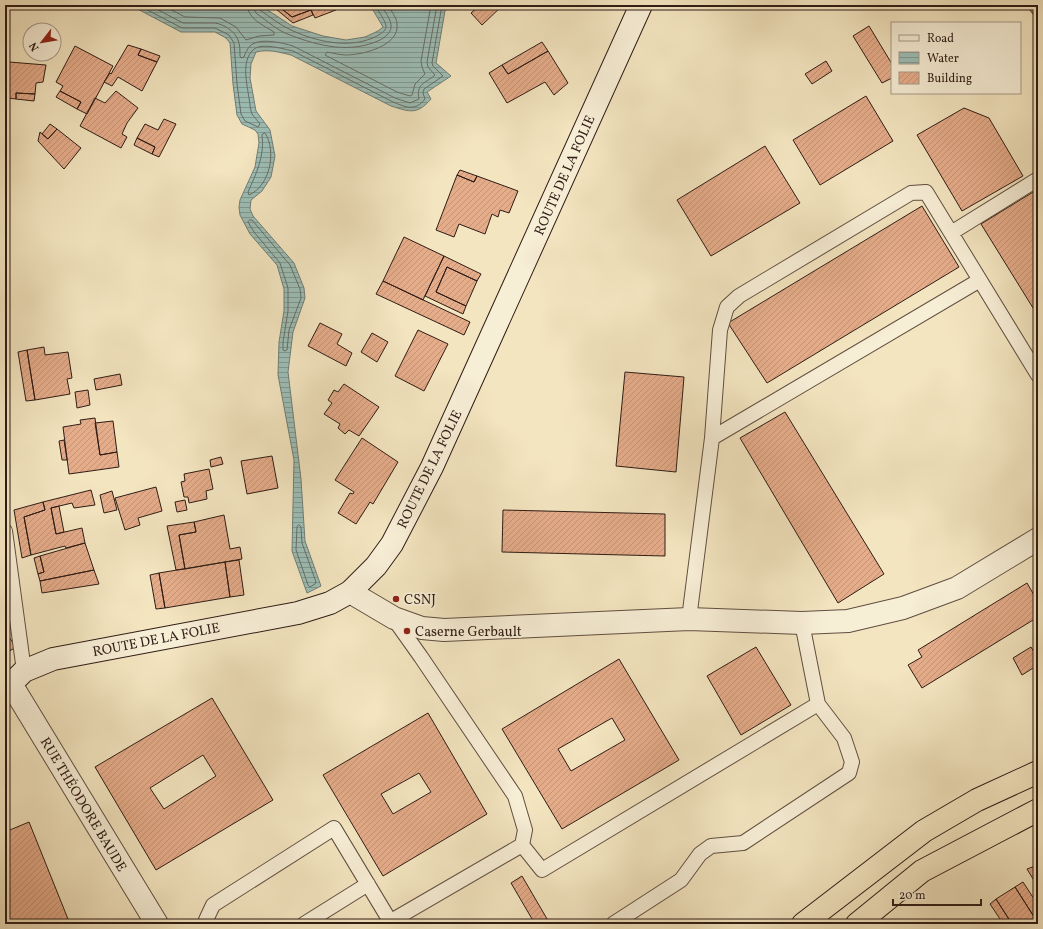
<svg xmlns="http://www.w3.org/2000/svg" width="1043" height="929" viewBox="0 0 1043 929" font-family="Vollkorn,serif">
<defs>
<pattern id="water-rules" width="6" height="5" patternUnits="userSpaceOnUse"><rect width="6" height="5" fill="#9cbeb6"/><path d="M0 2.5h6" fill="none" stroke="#809a93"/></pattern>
<pattern id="building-hatch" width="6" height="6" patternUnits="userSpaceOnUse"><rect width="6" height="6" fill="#e5ac8a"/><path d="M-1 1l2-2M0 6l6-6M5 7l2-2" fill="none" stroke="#c59376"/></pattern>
</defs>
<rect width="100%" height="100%" fill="#f3e5c0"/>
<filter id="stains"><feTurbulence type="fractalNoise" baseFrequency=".005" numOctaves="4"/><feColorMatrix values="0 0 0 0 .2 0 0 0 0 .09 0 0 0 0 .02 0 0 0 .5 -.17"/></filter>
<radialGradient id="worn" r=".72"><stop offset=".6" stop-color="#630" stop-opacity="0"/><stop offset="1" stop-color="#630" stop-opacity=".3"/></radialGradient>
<path fill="url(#water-rules)" stroke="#707d76" d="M130,5H260L292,26L323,36L346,40L365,37L378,31L383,27L370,5H446L436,63L451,76L427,92L431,99C417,115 410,112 391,106L291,55C279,52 268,49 256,52L251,64L250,78L256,111L270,130L275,156L271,177L262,191L251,200L250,209L253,216L294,263L304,288L305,298L293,332L288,372L301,479L305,541L321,586L307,593L292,551L294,460L278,375L279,342L284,311V289L277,265L250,234L240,215L239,207L240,200L255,167L259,143L258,134L255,130L242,124L237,115L233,84L230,43L226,38L215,32H181Z"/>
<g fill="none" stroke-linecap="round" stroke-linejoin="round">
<path stroke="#666d66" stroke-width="1" d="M138,5L182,28H215L229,35L234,43L237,84L241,114L245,121L258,127L260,124C257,120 254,117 252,114C250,109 250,103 249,98C247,84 241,61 253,50C260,42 284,49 293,51L393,102C406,107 415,112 425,99L423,93L424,89L443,76L433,66L432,63L442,5
M149,5L183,23H215C223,24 235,31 238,40C240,44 240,51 240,56L241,58L244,57C245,54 247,49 250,46C259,37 283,43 293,46L395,98L410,103L419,99C416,83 425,84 435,75L428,67L427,62L437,5
M162,5L185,17L220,18L236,27L246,40L259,36L274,35V32C263,25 248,19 247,5
M253,5L254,9L256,13C267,21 278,31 290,35C319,46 350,54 380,40C384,38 391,33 391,27C392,20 384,11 381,5
M258,5L260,10C270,17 280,25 291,30C317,42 349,49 375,37C379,35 386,31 386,27C387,23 377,9 375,5
M388,5C391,11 397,18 397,24C400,46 362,55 346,55C340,55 333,53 327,52L325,55L397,92L410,96L412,95L415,84L425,74L422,67L421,61L431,5
M265,133C277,151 270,186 249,195L248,192C256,174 265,156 262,135Z
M250,220H252L290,265L300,289L301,298L289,330L287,350L285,351L283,350V342L288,311V288L280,263L254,232L248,222Z
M299,525L301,527L302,543L316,582L315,584L310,587L308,585L296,550L297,527Z"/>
</g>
<path fill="url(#building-hatch)" stroke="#2f1c15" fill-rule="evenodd" d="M271,5H277L292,17L311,10L313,15L293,23Z
M277,5H334L336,10L315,18L311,10L292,17Z
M480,5H503L482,25L471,13Z
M1034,5H1038V20L1029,9Z
M869,26L892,64V78L882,83L853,36Z
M542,42L548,51L508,74L502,65Z
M128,45L141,49L138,55L157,62L142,91L118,77L112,86L104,82L110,73L111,74Z
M75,46L113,66L87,114L77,109L81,102L60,91L63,86L56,82Z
M141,49L160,56L157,62L138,55Z
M548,51L568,83L554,95L545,82L507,103L489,73L502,65L508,74Z
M826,61L832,71L812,84L805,74Z
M9,62L46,65L43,82L36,83L35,94L16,93V99L8,98Z
M60,91L81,102L77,109L56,97Z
M116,91L138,108L127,123L122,134L127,137L121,148L80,126L95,98L105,103Z
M16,93L35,94L34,101L16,99Z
M866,96L893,141L820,185L793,140Z
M964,108L989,118L1023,176L962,211L917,135Z
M164,119L176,124L159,157L152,154L155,147L137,138L145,124L158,130Z
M50,124L57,129L48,139L42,134Z
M57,129L81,148L64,169L38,141L40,132L48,139Z
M137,138L155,147L152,154L134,145Z
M765,146L800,203L711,256L677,200Z
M460,170L477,176L474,182L457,175Z
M457,175L474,182L477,176L518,191L509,213L500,210L498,217L492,214L485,234L459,224L454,237L436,230Z
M1038,189V316L981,224Z
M922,206L959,267L767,383L728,323Z
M404,237L444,256L423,300L383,281Z
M444,256L481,274L477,281L447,267L436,292L466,306L463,314L425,296Z
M447,267L477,281L466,306L436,292Z
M383,281L470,322L464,335L376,294Z
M320,323L342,334L337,344L352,353L346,366L308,346Z
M418,330L448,344L424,391L395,376Z
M372,333L388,342L377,362L361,352Z
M44,347L45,355L68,352L72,378L67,379L70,394L35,400L27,350Z
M27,350L35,400L26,401L18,352Z
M625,372L684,377L676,472L616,466Z
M120,374L122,385L96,390L94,379Z
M344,384L379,407L359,436L349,430L345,434L338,428L340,424L324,414L332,403L328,400L334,390L338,392Z
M88,390L90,405L77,408L75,392Z
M785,412L884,574L838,603L740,438Z
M95,418L100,455L117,452L119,467L69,474L63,427L81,424L80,420Z
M113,421L117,452L100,455L95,423Z
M362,438L398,462L373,504L370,502L356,524L338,513L350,493L353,494L354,492L335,480Z
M64,440L67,460H62L59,441Z
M272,456L278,488L247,494L241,461Z
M221,457L223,464L211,467L210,460Z
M209,469L213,489L206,491L207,499L189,503L188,497H184L181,482L185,481L184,474Z
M156,487L162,511L138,518L140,525L125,530L115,498Z
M91,490L95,505L74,508L72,503L51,508L56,534L82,528L85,543L66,548L65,546L31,555L24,517L45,510L43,502Z
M112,491L117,510L104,513L100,495Z
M185,500L187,510L177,512L175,502Z
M43,502L45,510L24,517L31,555L22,558L14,510Z
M59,506L64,532L56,534L51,508Z
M503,510L665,514V556L502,552Z
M224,515L230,549L240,547L242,559L185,569L179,535L196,532L194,522Z
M194,522L196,532L179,535L185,569L176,570L167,526Z
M85,543L94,570L40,581L38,574L44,572L40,556Z
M40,556L44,572L38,574L34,558Z
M239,560L244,595L230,597L225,562Z
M225,562L230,597L165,608L159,573Z
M94,570L99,584L42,593L40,581Z
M159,573L165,608L156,609L150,575Z
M1027,583L1038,602V617L922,688L908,665L922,657L918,650Z
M5,631L16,647L5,654Z
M756,647L791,705L741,735L707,676Z
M1031,647L1038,659V665L1022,675L1013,658Z
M619,659L679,760L562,829L502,729ZM612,718L625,740L571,771L558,749Z
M212,698L273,800L156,870L95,767ZM203,755L216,776L164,809L150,788Z
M428,713L487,814L383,876L323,775ZM419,773L431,792L393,814L381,794Z
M29,822L70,924H5V832Z
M1038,865V887L1027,869Z
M522,876L550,924H535L511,883Z
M1023,882L1038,905V923L1015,887Z
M1015,887L1038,923V924H1012L996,899Z
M996,899L1012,924H992L1000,919L990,904Z"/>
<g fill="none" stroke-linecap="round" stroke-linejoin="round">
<defs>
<path id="lane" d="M951,233L1038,179
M712,438L980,280
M5,531L24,671
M394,619L421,657L515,796L525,830L522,845
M689,619L712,438L720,330L727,307L739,296L911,193L926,192L1038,375
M207,924L206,920L213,905L334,828L390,921
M304,924L368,884
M386,924L522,845L542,870L818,704L802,623
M613,924L681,880L700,854L711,846L743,843L849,773L852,762L844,738L818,704"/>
<path id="street" d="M350,592L394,618L422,628L444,630L689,619L802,623L848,621L903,608L957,588L1038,539
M11,684L157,924"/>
<path id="secondary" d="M5,690L24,671L53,659L298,613L330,603L350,592L376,566L392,544L432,467L641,5"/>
<path id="highway" d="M803,924L924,831L977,800L1038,772
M857,924L922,871L1038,810"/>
</defs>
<use href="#lane" stroke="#604e40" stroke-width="16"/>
<use href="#street" stroke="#604e40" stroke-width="24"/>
<use href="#secondary" stroke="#2f1c15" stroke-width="24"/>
<use href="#highway" stroke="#2f1c15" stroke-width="24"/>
<use href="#lane" stroke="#f7eed6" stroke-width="14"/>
<use href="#street" stroke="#f7eed6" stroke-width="22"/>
<use href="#secondary" stroke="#f7eed6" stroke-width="22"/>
<use href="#highway" stroke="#f3e5c0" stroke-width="22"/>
</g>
<g fill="#8f2418" stroke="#f7eed6" stroke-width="1.5">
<circle cx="396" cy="599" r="4"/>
<circle cx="407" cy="631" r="4"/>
</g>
<g text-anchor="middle" stroke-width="3.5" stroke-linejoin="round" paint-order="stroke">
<g font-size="14" fill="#2f1c15" stroke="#f7eed6">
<text transform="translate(564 175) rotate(-66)" y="5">ROUTE DE LA FOLIE</text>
<text transform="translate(429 469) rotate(-64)" y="5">ROUTE DE LA FOLIE</text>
<text transform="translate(156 639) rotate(-11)" y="5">ROUTE DE LA FOLIE</text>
<text transform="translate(84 804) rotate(59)" y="5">RUE THÉODORE BAUDE</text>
</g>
<g font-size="14" fill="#2f1c15" stroke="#f7eed6" text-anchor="start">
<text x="404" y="604">CSNJ</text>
<text x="415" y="636">Caserne Gerbault</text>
</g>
</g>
<rect width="1043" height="929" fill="none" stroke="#f3e5c0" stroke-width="20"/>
<rect x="6" y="6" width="1031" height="917" fill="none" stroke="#2f1c15" stroke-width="2"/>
<rect x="10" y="10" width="1023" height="909" fill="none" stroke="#2f1c15"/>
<rect x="891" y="22" width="130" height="72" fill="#f7eed6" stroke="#a79a89"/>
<rect x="899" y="35" width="20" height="6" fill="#f7eed6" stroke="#a79a89"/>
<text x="927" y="42" font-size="12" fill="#2f1c15">Road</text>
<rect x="899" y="52" width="20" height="12" fill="url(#water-rules)" stroke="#a79a89"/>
<text x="927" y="62" font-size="12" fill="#2f1c15">Water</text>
<rect x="899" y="72" width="20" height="12" fill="url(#building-hatch)" stroke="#a79a89"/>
<text x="927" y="82" font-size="12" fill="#2f1c15">Building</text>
<g transform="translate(42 42) rotate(239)"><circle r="19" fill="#f7eed6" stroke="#a79a89"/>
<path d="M0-3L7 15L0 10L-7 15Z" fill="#8f2418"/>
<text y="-6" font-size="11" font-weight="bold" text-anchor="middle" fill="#2f1c15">N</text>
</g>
<path d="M893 899v6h88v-6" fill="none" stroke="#2f1c15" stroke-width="2"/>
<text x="899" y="899" font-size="12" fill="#2f1c15" stroke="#f7eed6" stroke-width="3" paint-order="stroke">20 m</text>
<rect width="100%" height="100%" filter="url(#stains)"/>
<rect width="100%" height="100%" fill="url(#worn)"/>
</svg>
